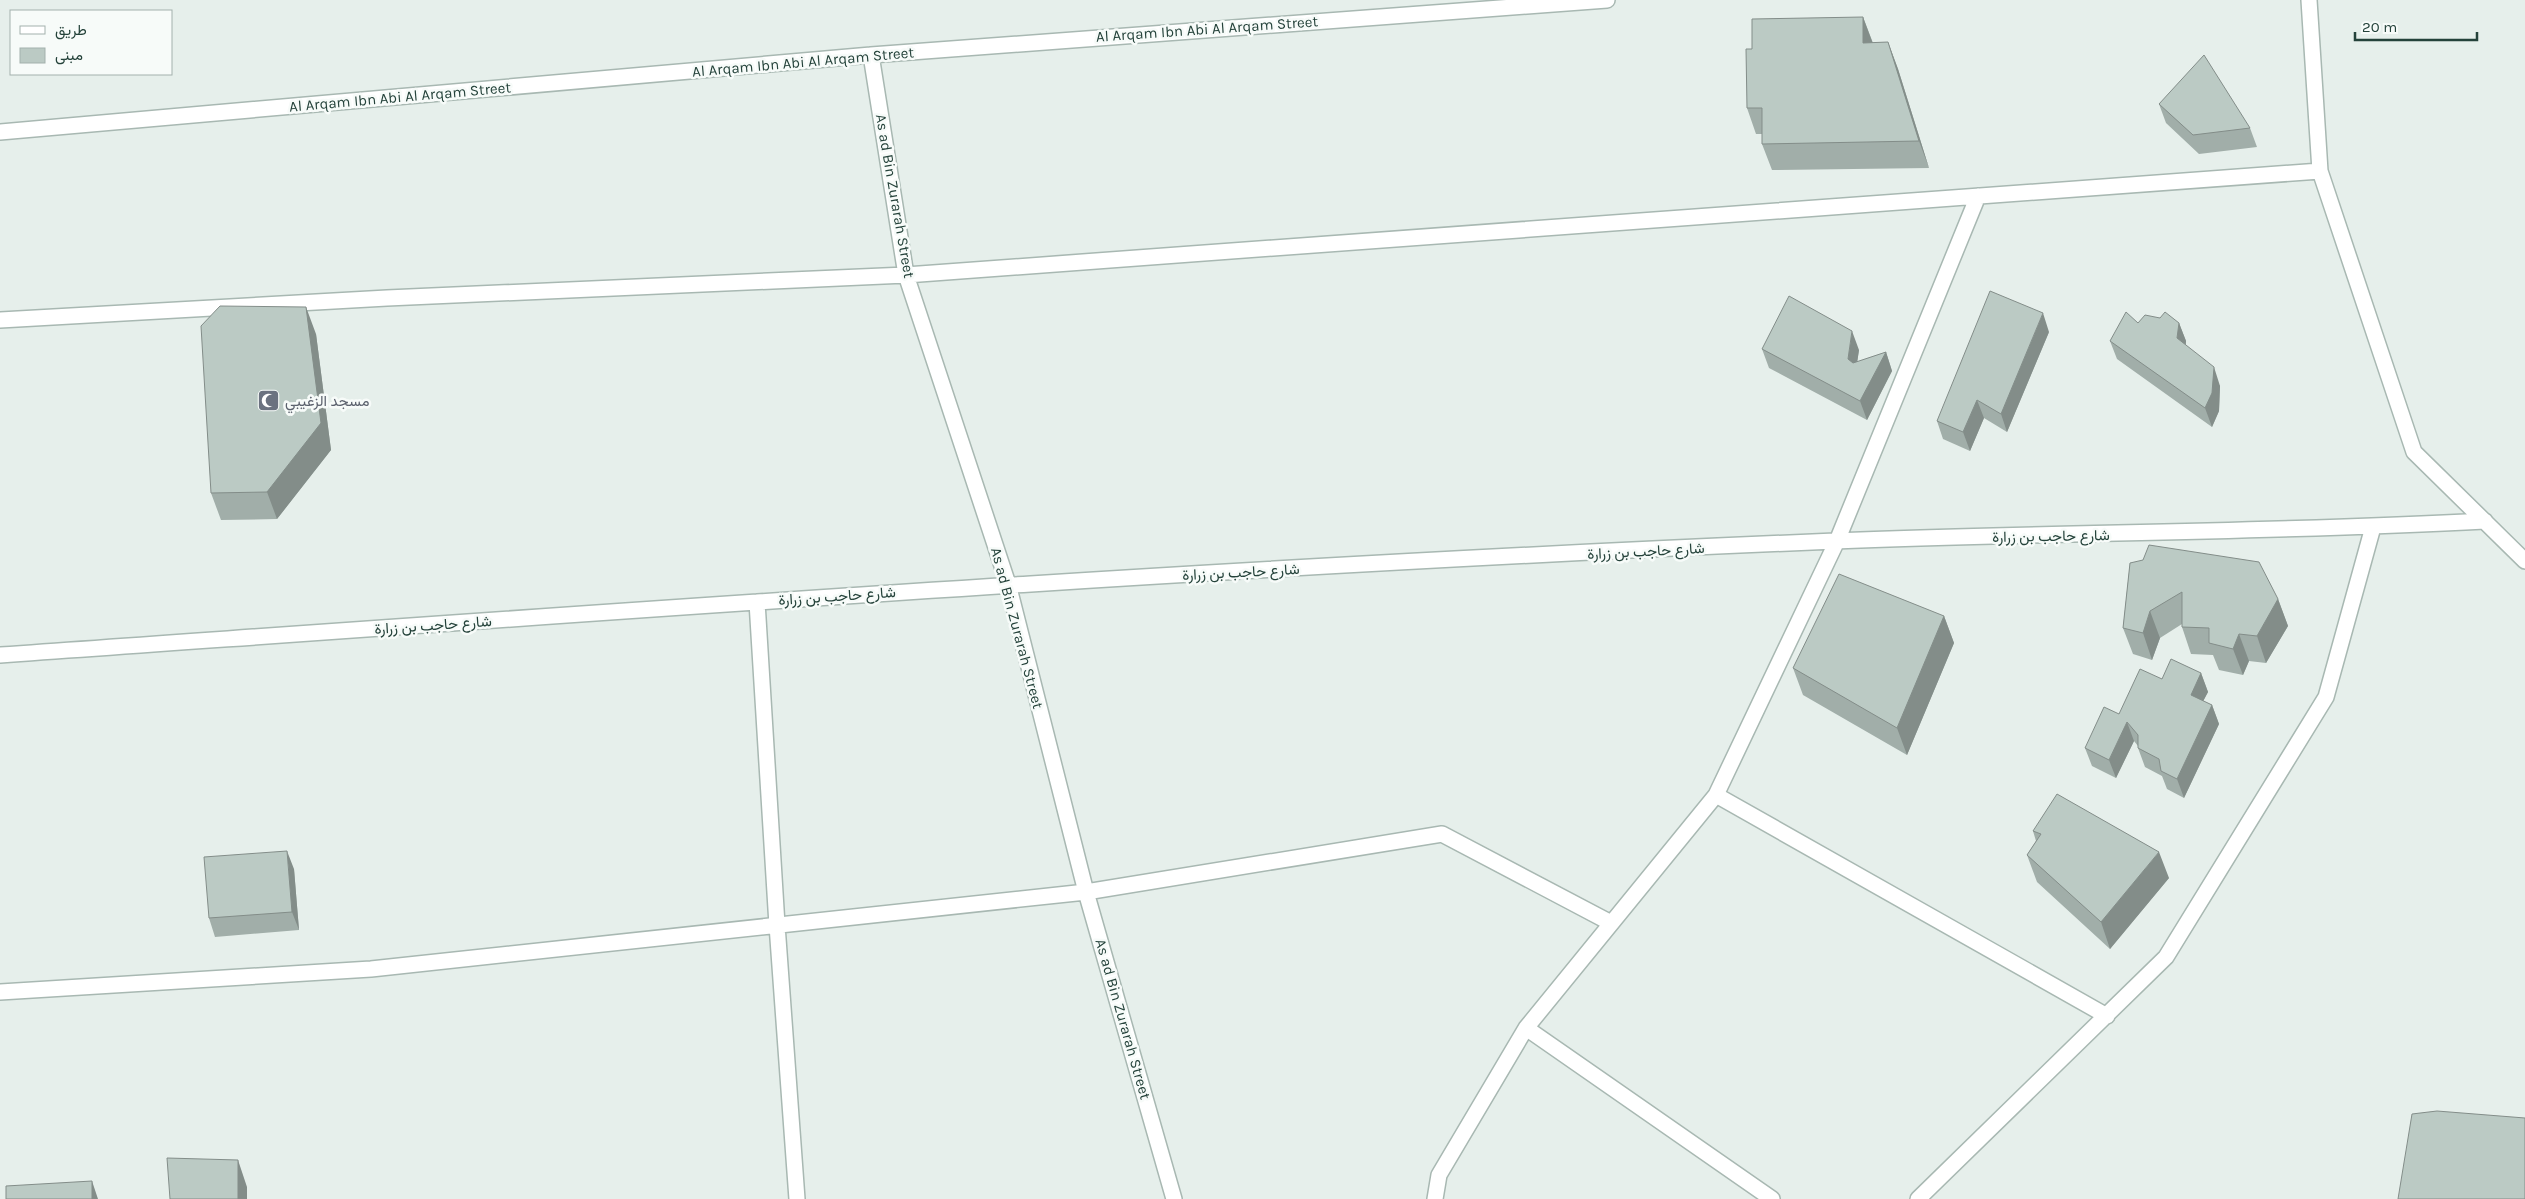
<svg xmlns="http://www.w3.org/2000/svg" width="2525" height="1199" viewBox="0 0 2525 1199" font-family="Karla,Vazirmatn,sans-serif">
<rect width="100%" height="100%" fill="#e6efeb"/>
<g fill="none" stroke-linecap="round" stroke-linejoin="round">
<defs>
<path id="minor" d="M2309,0L2320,171L2414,452L2525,561
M871,55L906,275L1008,584L1086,892L1174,1199
M0,132L871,55L1607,0
M0,320L387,298L906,275L2320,171
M757,602L777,925L797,1199
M0,655C611,612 1222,566 1835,541C2051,532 2268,533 2485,521
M1716,795L2107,1016
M0,992L371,969L1086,892L1442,834L1611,923
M1526,1028L1772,1199
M1435,1199L1439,1175L1526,1028L1716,795L1837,541L1978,196
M1918,1199L2166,957L2326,697L2373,527"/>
</defs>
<use href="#minor" stroke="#a8b8b2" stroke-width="18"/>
<use href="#minor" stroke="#fff" stroke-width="15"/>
</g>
<path fill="#a1aea9" d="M1863,17L1873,43L1888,42L1898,69L1929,168L1772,170L1762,144V134H1756L1747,108L1752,49Z
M2159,104L2250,128L2257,147L2199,154L2166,123Z
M2138,323H2179L2186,341V345L2220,386L2219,411L2212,427L2117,359L2110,341Z
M2049,332L2007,432L1984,418L1970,451L1943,439L1937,421Z
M316,334L331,450L277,519L221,520L211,493Z
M1762,349L1859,350L1857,362L1886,352L1892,371L1867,420L1769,368Z
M2130,563L2278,599L2288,626L2266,663L2249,661L2243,675L2219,670L2213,655L2191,654L2182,627V624L2160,638L2152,660L2133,654L2123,628Z
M1944,616L1954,643L1907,755L1803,695L1793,668Z
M2201,673L2208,692L2203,701L2212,705L2219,724L2184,798L2167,789L2162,776L2145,767L2138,748V746L2134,741L2116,778L2092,766L2085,748L2119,714L2162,679Z
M2033,831L2169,878L2110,949L2037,882L2027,855L2036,841Z
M294,869L299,930L215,937L209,918Z"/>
<path fill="#838d89" d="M1863,17L1873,44L1863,43Z
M1888,42L1898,69L1929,168L1919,141Z
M306,307L316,334L331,450L277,519L267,492Z
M2043,313L2049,332L2007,432L2001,414Z
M2179,323L2186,341L2184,357L2177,338Z
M1852,331L1859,350L1855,377L1848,359Z
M1886,352L1892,371L1867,420L1860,401Z
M2214,367L2220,386L2219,411L2212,427L2205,408Z
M1977,400L1984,418L1970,451L1963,432Z
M2278,599L2288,626L2266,663L2257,636Z
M2150,611L2160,638L2152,660L2143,633Z
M1944,616L1954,643L1907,755L1897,728Z
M2239,634L2249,661L2243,675L2233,649Z
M2201,673L2208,692L2197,713L2191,695Z
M2212,705L2219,724L2184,798L2177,779Z
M2127,722L2134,741L2116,778L2109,760Z
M287,851L294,869L299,930L292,912Z
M2159,852L2169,878L2110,949L2101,922Z
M238,1160L247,1187V1199H238Z
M92,1181L98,1199H92Z"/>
<path fill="#bbcac4" stroke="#838d89" d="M1863,17V43L1888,42L1919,141L1762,144V108H1747L1746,49H1752V19Z
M2204,55L2250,128L2193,135L2159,104Z
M1990,291L2043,313L2001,414L1977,400L1963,432L1937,421Z
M1789,296L1852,331L1848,359L1853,363L1886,352L1860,401L1762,349Z
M220,306L306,307L321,423L267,492L211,493L201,326Z
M2126,312L2138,323L2145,315L2160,318L2165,312L2179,323L2177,338L2214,367L2212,393L2205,408L2110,341Z
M2149,545L2259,562L2278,599L2257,636L2239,634L2233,649L2209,643V628L2182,627V592L2150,611L2143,633L2123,628L2130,563L2143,560Z
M1839,574L1944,616L1897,728L1793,668Z
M2171,659L2201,673L2191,695L2212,705L2177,779L2161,771L2159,759L2138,748V735L2127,722L2109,760L2085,748L2104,707L2119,714L2140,669L2162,679Z
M2057,794L2159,852L2101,922L2027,855L2041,834L2033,831Z
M287,851L292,912L209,918L204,857Z
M2437,1111L2525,1118V1199H2398L2412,1114Z
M167,1158L238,1160V1199H170Z
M92,1181V1199H6V1186Z"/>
<defs>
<symbol id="mosque-square" viewBox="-11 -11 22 22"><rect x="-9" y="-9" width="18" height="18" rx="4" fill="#6b7280" stroke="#f7fbf9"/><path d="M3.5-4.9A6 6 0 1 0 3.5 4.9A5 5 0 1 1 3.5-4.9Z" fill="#fff"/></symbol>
</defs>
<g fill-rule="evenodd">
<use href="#mosque-square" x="256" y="388" width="25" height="25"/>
</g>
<g text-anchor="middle" stroke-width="5" stroke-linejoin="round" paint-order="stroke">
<g font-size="15" fill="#24423a" stroke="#f7fbf9">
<text transform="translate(1207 29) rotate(-4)" y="5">Al Arqam Ibn Abi Al Arqam Street</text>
<text transform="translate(803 62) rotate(-5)" y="5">Al Arqam Ibn Abi Al Arqam Street</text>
<text transform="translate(400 97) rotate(-5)" y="5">Al Arqam Ibn Abi Al Arqam Street</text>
<text transform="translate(895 196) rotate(80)" y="5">As ad Bin Zurarah Street</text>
<text transform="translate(2051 536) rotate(-1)" y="5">شارع حاجب بن زرارة</text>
<text transform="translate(1646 551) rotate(-3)" y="5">شارع حاجب بن زرارة</text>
<text transform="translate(1241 572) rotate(-3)" y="5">شارع حاجب بن زرارة</text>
<text transform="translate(837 596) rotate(-4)" y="5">شارع حاجب بن زرارة</text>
<text transform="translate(433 625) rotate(-4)" y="5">شارع حاجب بن زرارة</text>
<text transform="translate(1017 628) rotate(75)" y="5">As ad Bin Zurarah Street</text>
<text transform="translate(1123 1019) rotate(74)" y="5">As ad Bin Zurarah Street</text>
</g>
<g font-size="15" fill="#5b616d" stroke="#f7fbf9" text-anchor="start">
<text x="285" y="406">مسجد الزغيبي</text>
</g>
</g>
<rect x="10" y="10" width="162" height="65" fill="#f7fbf9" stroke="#a3b1ad"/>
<rect x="20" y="26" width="25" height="8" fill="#ffffff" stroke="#a3b1ad"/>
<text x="55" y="35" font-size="15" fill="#24423a">طريق</text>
<rect x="20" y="48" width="25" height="15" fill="#bbcac4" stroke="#a3b1ad"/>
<text x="55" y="60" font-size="15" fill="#24423a">مبنى</text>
<path d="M2355 32v8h122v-8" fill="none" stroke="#24423a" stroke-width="2.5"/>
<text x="2362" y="32" font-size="15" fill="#24423a" stroke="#f7fbf9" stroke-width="4" paint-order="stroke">20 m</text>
</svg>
